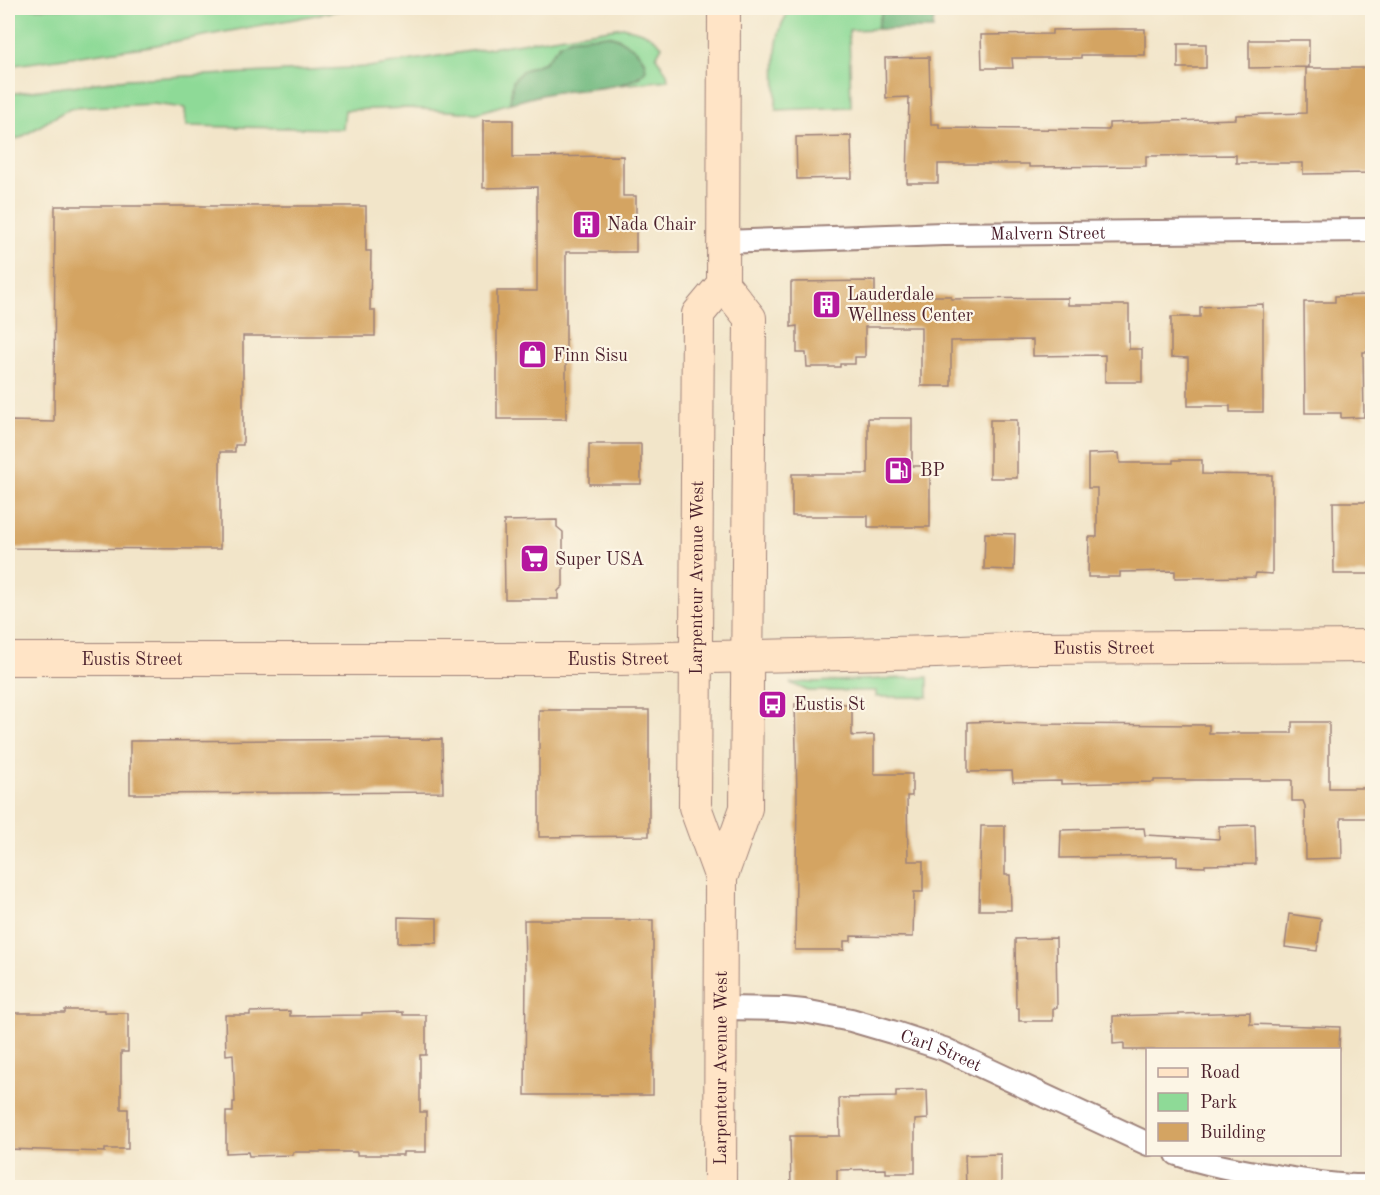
<svg xmlns="http://www.w3.org/2000/svg" width="1380" height="1195" viewBox="0 0 1380 1195" font-family="'Old Standard TT',serif">
<rect width="100%" height="100%" fill="#fcf5e5"/>
<filter id="ink" filterUnits="userSpaceOnUse"><feTurbulence type="fractalNoise" baseFrequency=".0167" numOctaves="2"/><feDisplacementMap in="SourceGraphic" scale="12" xChannelSelector="R" yChannelSelector="G"/><feConvolveMatrix kernelMatrix="1 2 1 2 8 2 1 2 1" color-interpolation-filters="sRGB"/></filter>
<filter id="wash" filterUnits="userSpaceOnUse"><feTurbulence type="fractalNoise" baseFrequency=".008" numOctaves="4" result="noise"/><feDisplacementMap in="SourceGraphic" scale="24" xChannelSelector="R" yChannelSelector="G"/><feGaussianBlur stdDeviation="1.35" result="paint"/><feColorMatrix in="noise" values="0 0 0 0 0 0 0 0 0 0 0 0 0 0 0 0 0 1.4 0 .05"/><feComposite in="paint" operator="in"/></filter>
<g filter="url(#wash)">
<rect width="100%" height="100%" fill="#f2e5c9"/>
<path fill="#8eda97" stroke="#6c7c61" stroke-width="1.5" d="M8,8H353L151,46L8,66Z
M792,8H883L877,29L849,30L851,107L776,110C777,78 769,32 792,8Z
M623,27C638,30 652,34 662,46L656,57L667,73L668,80L620,85L640,77L646,62L636,50L618,38L609,35L570,39L560,44L545,62L522,71L513,81L510,103L477,113L407,108L345,110L343,129L186,126L185,108L153,104L70,108L20,138L8,140V94L128,79L369,67Z
M928,677V697H876V691H808L790,683Z"/>
<path fill="#72ba80" stroke="#5e6c56" stroke-width="1.5" d="M883,8H938L934,12L933,29H877Z
M609,35C625,41 645,52 646,70C628,92 578,88 551,93C538,95 524,100 510,103L513,81L522,71L545,62L560,44L570,39Z"/>
<g id="blocks">
<path fill="#d4a462" d="M1115,29H1145V55H1081V58H1012L1013,68H982L981,35L1052,34V30Z
M1249,40H1309V67L1249,68Z
M1178,44H1206V68H1178Z
M929,57L931,124H939V128L1109,130V123L1236,119V115L1306,113V68H1372V173L1303,174V163H1236V155L1146,156V166L1029,167V164H938V183H907L909,97L886,98L885,58Z
M483,120H513V157L623,156V196H636V252H566V419H497V291H537V187L483,188Z
M851,136L852,178L797,179L796,137Z
M55,206H366V251H371L370,310H375V336H243V445H235V452H220V549L8,548V421L54,422Z
M875,281V296H951V299L1068,298V305H1129V349H1142V382H1105V355L1033,356V340L951,341V386H921V327H865V357H855V364H840V367H807L806,353H797V326L791,327V282Z
M1371,295V352H1363L1364,417L1341,418V413H1305L1304,302H1335V296Z
M1263,304V412H1230V406H1188V358L1171,357V317H1200V307Z
M868,418H912V466H930V527H868V516H792V474H868Z
M990,420H1017V478H990Z
M589,444H641V484H589Z
M1119,453L1120,463H1173V460H1202V474L1272,475V574L1256,573L1255,577L1175,578V571L1120,572V577H1088L1089,537H1097V488H1088V454Z
M1333,502H1372V574H1334Z
M557,520V527L563,532V586L558,591V599H505L504,521Z
M985,533L1015,534L1014,570L984,569Z
M795,704H852V736L874,735V774H912V796H907L908,861H923V892H914L913,937L851,936V941H844V950H795L797,795Z
M539,710H649V836L539,837Z
M1004,721V723L1036,724L1209,725V733H1292V722H1329V788H1372V818H1341L1342,858L1306,859L1305,806L1303,801H1292V780H1154V782L1061,784V781L1013,782L1012,771L968,772V722Z
M442,739L443,792L130,794V741Z
M1255,825L1256,864L1205,865V867L1177,866V856L1060,858L1061,830L1144,828L1145,835L1219,839V826Z
M981,826H1005V875H1010L1011,910H979Z
M1289,914L1321,919L1317,951L1285,947Z
M398,917L437,918V943H398Z
M524,920H653V1095H525L526,966H525Z
M1056,938L1057,1008H1053V1021H1019V1008H1016L1015,939Z
M65,1010H105V1013H128V1052H121V1109H128V1149H105V1152L8,1149V1013H65Z
M290,1011V1016L362,1015V1013L403,1012V1015H426V1055H420V1112H426V1152H403V1155H357V1152H293V1155L249,1156L248,1152L226,1153V1112H233V1102H235L233,1054L226,1055L225,1015H250V1012Z
M1250,1012V1024L1340,1027L1339,1050H1124V1043L1113,1044V1016Z
M927,1090L928,1119L915,1120V1173H886V1169L837,1170V1188H791L790,1136H840L839,1098L896,1097V1091Z
M1001,1154V1188H966L965,1155Z"/>
</g>
</g>
<g filter="url(#ink)">
<use href="#blocks" fill-opacity="0" stroke="#9e827a" stroke-width="1.5"/>
<g fill="none" stroke-linecap="round" stroke-linejoin="round">
<defs>
<g id="street">
<path id="s1" d="M724,242L943,234L1372,230"/>
<path id="s2" d="M721,1008L784,1009L804,1011L851,1020L892,1032L944,1049L1148,1144"/>
<path d="M1177,1154C1211,1166 1246,1172 1281,1177C1311,1182 1342,1187 1372,1186"/>
</g>
<g id="secondary">
<path id="s3" d="M8,659H618L936,652L1029,648L1372,646"/>
<path d="M721,878L746,808L750,318L723,284L724,8"/>
<path id="s4" d="M720,1188L721,878L695,807L698,314L723,284"/>
</g>
</defs>
<use href="#street" stroke="#9e827a" stroke-width="26"/>
<use href="#secondary" stroke="#9e827a" stroke-width="34"/>
<use href="#street" stroke="#fff" stroke-width="22"/>
<use href="#secondary" stroke="#ffe4c6" stroke-width="32"/>
</g>
</g>
<defs>
<symbol id="building-square" viewBox="-11 -11 22 22"><rect x="-9" y="-9" width="18" height="18" rx="4" fill="#b5179e" stroke="#fcf5e5"/><path d="M-4-6H4V6H1V3H-1V6H-4ZM-2.5-4.3h1.7v1.8h-1.7ZM.8-4.3h1.7v1.8H.8ZM-2.5-1h1.7V.8h-1.7ZM.8-1h1.7V.8H.8Z" fill="#fff"/></symbol>
<symbol id="shop-square" viewBox="-11 -11 22 22"><rect x="-9" y="-9" width="18" height="18" rx="4" fill="#b5179e" stroke="#fcf5e5"/><path d="M-5-2.5h2.3a2.7 3.5 0 0 1 5.4 0H5L5.5 6h-11ZM-1.5-2.5h3a1.5 2.3 0 0 0-3 0Z" fill="#fff"/></symbol>
<symbol id="fuel-square" viewBox="-11 -11 22 22"><rect x="-9" y="-9" width="18" height="18" rx="4" fill="#b5179e" stroke="#fcf5e5"/><path d="M-5.5-6h7V0h2V4h1.3V-2.5L3-4.5l.8-.8L6-3V5H2.5V1h-1V6h-7ZM-4.2-4.7v3.2H.2V-4.7Z" fill="#fff"/></symbol>
<symbol id="supermarket-square" viewBox="-11 -11 22 22"><rect x="-9" y="-9" width="18" height="18" rx="4" fill="#b5179e" stroke="#fcf5e5"/><path d="M-6-5.5h2.5l.6 2H6L4.5 2H-2.5L-4.4-4H-6ZM-1.5 3.2a1.3 1.3 0 1 0 .1 0ZM3 3.2a1.3 1.3 0 1 0 .1 0Z" fill="#fff"/></symbol>
<symbol id="bus-square" viewBox="-11 -11 22 22"><rect x="-9" y="-9" width="18" height="18" rx="4" fill="#b5179e" stroke="#fcf5e5"/><path d="M-5-6H5V4H4V6H2V4H-2V6H-4V4H-5ZM-3.5-4V0h7V-4ZM-3.5 1.2v1.5H-2V1.2ZM2 1.2v1.5H3.5V1.2Z" fill="#fff"/></symbol>
</defs>
<g fill-rule="evenodd">
<use href="#building-square" x="570" y="208" width="33" height="33"/>
<use href="#building-square" x="810" y="288" width="33" height="33"/>
<use href="#shop-square" x="516" y="338" width="33" height="33"/>
<use href="#fuel-square" x="882" y="454" width="33" height="33"/>
<use href="#supermarket-square" x="518" y="542" width="33" height="33"/>
<use href="#bus-square" x="756" y="688" width="33" height="33"/>
</g>
<g text-anchor="middle" stroke-width="4.5" stroke-linejoin="round" paint-order="stroke">
<g font-size="18" fill="#4a1f2b" stroke="#fcf5e5" text-anchor="start">
<text x="607" y="230">Nada Chair</text>
<text x="847" y="300">Lauderdale<tspan x="847" dy="21">Wellness Center</tspan></text>
<text x="553" y="361">Finn Sisu</text>
<text x="920" y="476">BP</text>
<text x="555" y="565">Super USA</text>
<text x="794" y="710">Eustis St</text>
</g>
<g font-size="18" fill="#4a1f2b" stroke="#fcf5e5">
<text dy="6" stroke="none"><textPath href="#s1" startOffset="324">Malvern Street</textPath></text>
<text dy="6" stroke="none"><textPath href="#s4" startOffset="615">Larpenteur Avenue West</textPath></text>
<text dy="6" stroke="none"><textPath href="#s3" startOffset="1096">Eustis Street</textPath></text>
<text dy="6" stroke="none"><textPath href="#s3" startOffset="124">Eustis Street</textPath></text>
<text dy="6" stroke="none"><textPath href="#s3" startOffset="610">Eustis Street</textPath></text>
<text dy="6" stroke="none"><textPath href="#s2" startOffset="226">Carl Street</textPath></text>
<text dy="6" stroke="none"><textPath href="#s4" startOffset="120">Larpenteur Avenue West</textPath></text>
</g>
</g>
<rect width="1380" height="1195" fill="none" stroke="#fcf5e5" stroke-width="30"/>
<rect x="1146" y="1048" width="195" height="108" fill="#fcf5e5" stroke="#b59f9b" stroke-width="1.5"/>
<rect x="1158" y="1068" width="30" height="9" fill="#ffe4c6" stroke="#b59f9b" stroke-width="1.5"/>
<text x="1200" y="1078" font-size="18" fill="#4a1f2b">Road</text>
<rect x="1158" y="1093" width="30" height="18" fill="#8eda97" stroke="#b59f9b" stroke-width="1.5"/>
<text x="1200" y="1108" font-size="18" fill="#4a1f2b">Park</text>
<rect x="1158" y="1123" width="30" height="18" fill="#d4a462" stroke="#b59f9b" stroke-width="1.5"/>
<text x="1200" y="1138" font-size="18" fill="#4a1f2b">Building</text>
</svg>
